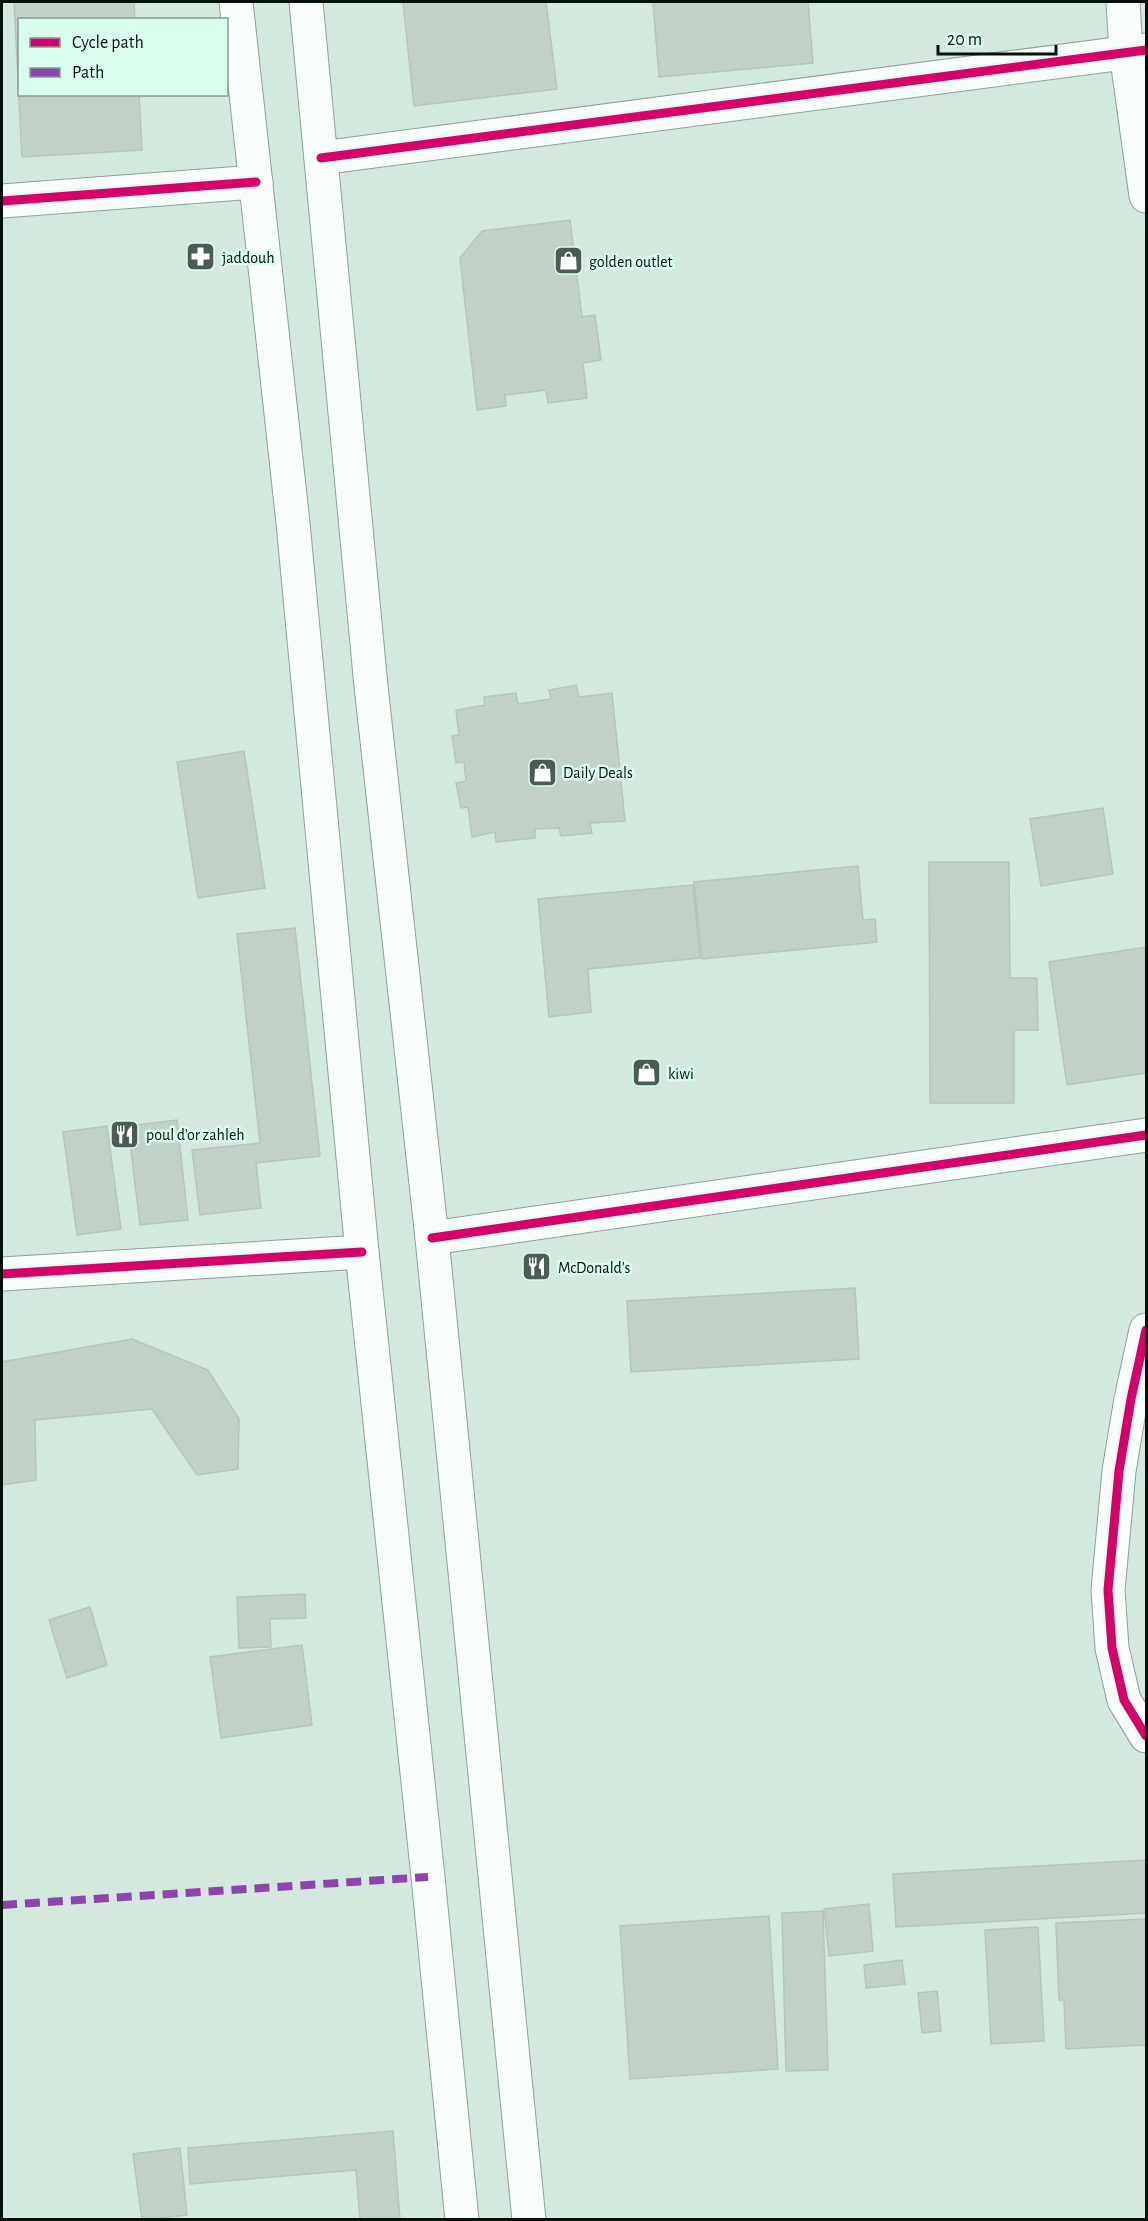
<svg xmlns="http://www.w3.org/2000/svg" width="1148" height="2221" viewBox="0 0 1148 2221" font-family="'Alegreya Sans',sans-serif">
<rect width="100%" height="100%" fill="#d3e9de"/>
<path fill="#c2d2c6" stroke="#b7c5bb" stroke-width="1.5" d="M14,2H134L135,20H20V94H139L142,150L22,157Z
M403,2H546L557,89L414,106Z
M653,2H808L813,63L659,77Z
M570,220L582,317L595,315L601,360L583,363L587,398L548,403L546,390L505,395L506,406L477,410L460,258L482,231Z
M576,685L579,697L612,693L625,821L590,823L592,833L561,836L559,828L535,829V838L496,842L495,832L472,837L468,807L461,808L456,783L466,781L464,762L456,763L452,736L459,735L456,710L485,705L484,697L516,693L518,704L551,699L549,690Z
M244,751L265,888L198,898L177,762Z
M1103,808L1113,874L1041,886L1030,819Z
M929,862H1009L1010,978H1037L1038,1030H1014V1103H930Z
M858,866L863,920L875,919L877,942L702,959L694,882Z
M693,885L700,958L588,969L591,1012L549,1017L538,899Z
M295,928L320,1156L256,1163L261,1208L200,1215L192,1150L260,1143L237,934Z
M1146,947V1073L1067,1085L1049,962Z
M177,1120L188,1220L140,1225L128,1126Z
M107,1126L121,1229L77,1235L63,1132Z
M855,1288L859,1359L631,1372L627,1301Z
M132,1339L208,1370L239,1419L238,1469L197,1475L152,1409L35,1420L36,1480L2,1485V1362Z
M305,1594L306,1618L270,1619L271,1647L239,1648L237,1597Z
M90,1607L107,1665L67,1678L49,1620Z
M302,1645L312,1725L221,1738L210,1657Z
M1146,1860V1913L896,1927L893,1874Z
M869,1904L873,1951L829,1956L824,1909Z
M823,1911L828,2070L786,2071L782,1913Z
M769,1916L778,2069L630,2079L620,1926Z
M1146,1919V2045L1066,2049L1064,2000H1059L1056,1923Z
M1038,1927L1044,2041L991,2044L985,1930Z
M902,1960L905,1984L866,1988L864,1965Z
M937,1991L941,2031L922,2033L918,1993Z
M393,2131L400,2220H360L356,2170L190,2184L188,2148Z
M180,2148L187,2215L142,2220L133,2154Z"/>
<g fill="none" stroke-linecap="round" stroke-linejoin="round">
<defs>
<path id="street" d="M1123,2L1126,52L1146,196
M321,158L1146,50
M2,201L256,182
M432,1238L1146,1135
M2,1274L362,1252
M1146,1330L1131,1399L1119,1471L1108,1590L1112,1648L1124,1700L1146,1736"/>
<path id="highway" d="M236,2L293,523L362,1252L428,1877L462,2220
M306,2L371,686L432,1238L529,2220"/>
</defs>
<use href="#street" stroke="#8fa098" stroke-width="35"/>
<use href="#highway" stroke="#8fa098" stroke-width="35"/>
<use href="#street" stroke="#f8fcfa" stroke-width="33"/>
<use href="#highway" stroke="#f8fcfa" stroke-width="33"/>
<path stroke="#8e44ad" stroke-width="8" stroke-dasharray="15 8" stroke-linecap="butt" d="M2,1905L428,1877"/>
<defs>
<path id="cycleway" d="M321,158L1146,50
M2,201L256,182
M432,1238L1146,1135
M2,1274L362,1252
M1146,1330L1131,1399L1119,1471L1108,1590L1112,1648L1124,1700L1146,1736"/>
</defs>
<use href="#cycleway" stroke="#d8feeb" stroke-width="13"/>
<use href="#cycleway" stroke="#d6006c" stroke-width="9"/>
</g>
<defs>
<symbol id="pharmacy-square" viewBox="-11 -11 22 22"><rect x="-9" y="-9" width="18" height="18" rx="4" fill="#4c5c54" stroke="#d8feeb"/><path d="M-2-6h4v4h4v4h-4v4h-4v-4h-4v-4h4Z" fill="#fff"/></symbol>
<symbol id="shop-square" viewBox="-11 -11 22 22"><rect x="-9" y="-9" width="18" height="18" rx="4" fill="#4c5c54" stroke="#d8feeb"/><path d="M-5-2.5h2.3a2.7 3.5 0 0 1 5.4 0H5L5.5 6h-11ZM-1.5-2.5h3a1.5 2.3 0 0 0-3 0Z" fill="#fff"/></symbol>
<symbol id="restaurant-square" viewBox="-11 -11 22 22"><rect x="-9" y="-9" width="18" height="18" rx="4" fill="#4c5c54" stroke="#d8feeb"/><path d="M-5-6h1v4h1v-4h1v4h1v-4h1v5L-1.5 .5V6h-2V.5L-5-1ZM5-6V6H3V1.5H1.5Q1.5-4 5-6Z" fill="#fff"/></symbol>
</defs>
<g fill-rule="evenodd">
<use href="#pharmacy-square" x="184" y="240" width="33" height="33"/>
<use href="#shop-square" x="552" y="244" width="33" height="33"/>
<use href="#shop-square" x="526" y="756" width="33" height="33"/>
<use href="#shop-square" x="630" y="1056" width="33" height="33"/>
<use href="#restaurant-square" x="108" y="1118" width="33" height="33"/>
<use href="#restaurant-square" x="520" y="1250" width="33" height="33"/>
</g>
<g text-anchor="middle" stroke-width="5" stroke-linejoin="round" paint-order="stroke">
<g font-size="16" fill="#04100a" stroke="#d8feeb" text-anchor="start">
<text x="222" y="263">jaddouh</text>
<text x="589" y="267">golden outlet</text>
<text x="563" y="778">Daily Deals</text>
<text x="668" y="1079">kiwi</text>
<text x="146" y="1140">poul d'or zahleh</text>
<text x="558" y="1273">McDonald's</text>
</g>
</g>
<rect width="1148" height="2221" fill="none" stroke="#04100a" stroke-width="6"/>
<rect x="18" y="18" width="210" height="78" fill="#d8feeb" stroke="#839f91" stroke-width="1.5"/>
<rect x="30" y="38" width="30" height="9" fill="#d6006c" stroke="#839f91" stroke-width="1.5"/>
<text x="72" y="48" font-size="18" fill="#04100a">Cycle path</text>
<rect x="30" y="68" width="30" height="9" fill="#8e44ad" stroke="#839f91" stroke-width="1.5"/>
<text x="72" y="78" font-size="18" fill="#04100a">Path</text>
<path d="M938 45v9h118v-9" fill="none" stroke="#04100a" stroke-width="3"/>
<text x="947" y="45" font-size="18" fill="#04100a" stroke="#d8feeb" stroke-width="4.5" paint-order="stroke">20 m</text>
</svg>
